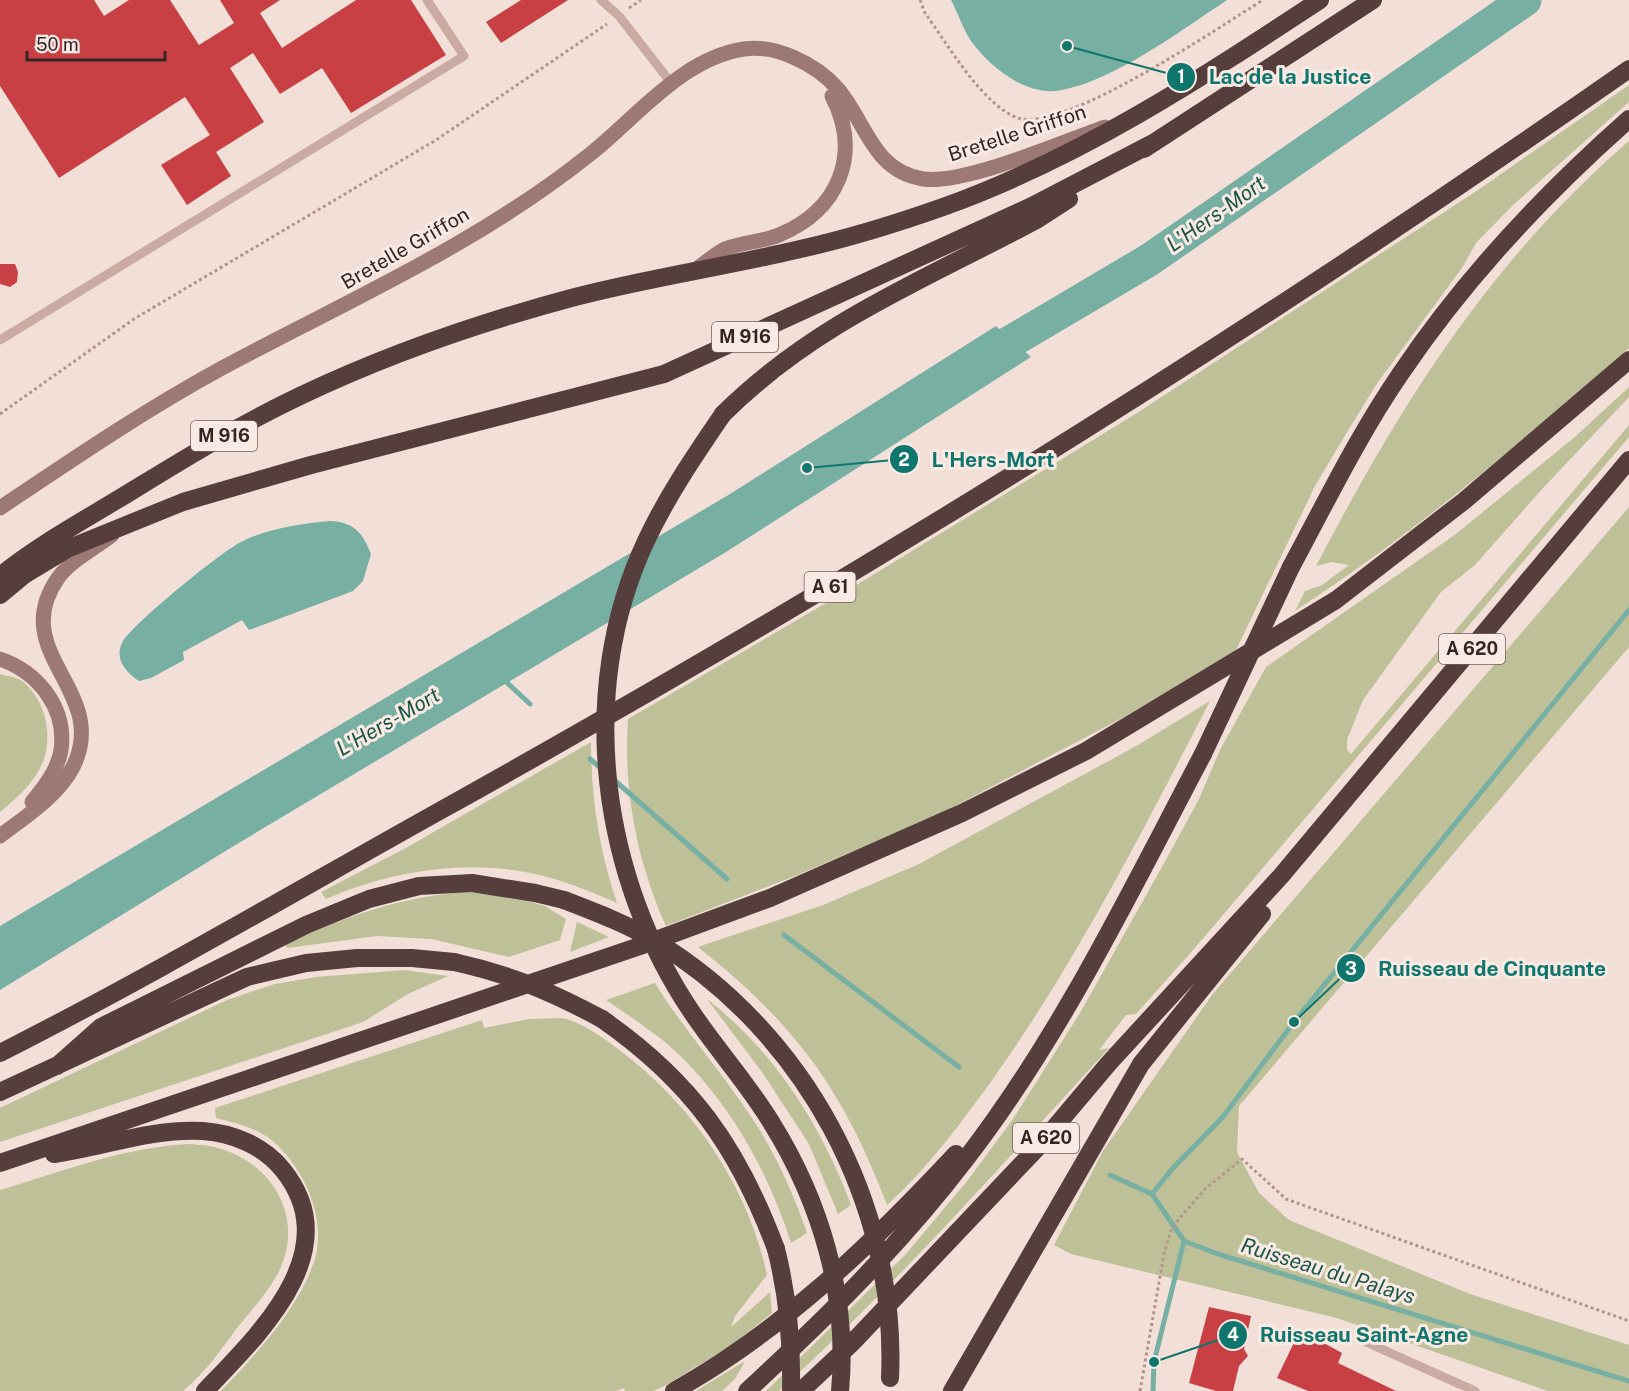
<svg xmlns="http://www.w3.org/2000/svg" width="1629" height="1391" viewBox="0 0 1629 1391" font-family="'Public Sans',sans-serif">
<rect width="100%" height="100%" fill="#f1dfd8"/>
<path fill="#bec098" d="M1629,85V102L1513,205L1476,243L1462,268L1378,382L1347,432L1315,486L1235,652L1126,716L938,815L790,878L666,926C637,861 623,790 628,719L845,592L1137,413L1478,190Z
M1629,141V348C1523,442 1414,533 1295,611L1305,591L1322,585L1349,565L1331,562L1316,566C1401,404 1489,262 1629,141Z
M1629,387V397L1543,488L1475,565L1441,592L1363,700L1347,740V750L1351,754L1629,425V437L1194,949L1136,1014L1126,1015L1099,1050L1109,1048C1002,1165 897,1284 779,1391H766L905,1255L968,1180L1013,1119L1080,1013L1168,856L1199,799L1220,750L1266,667L1456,534L1576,436Z
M1629,507V647L1239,1106L1237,1152L1259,1193L1289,1220L1470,1294L1629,1345V1391H1548L1337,1318L1071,1254L1054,1245L1103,1151L1212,995Z
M0,674C6,676 17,677 22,681C46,700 53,735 43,762C35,782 16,799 0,812Z
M1210,701C1144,829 1078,958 995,1076C962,1122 928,1168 887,1205C843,1089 795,1024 698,947L823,905L919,864L1138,745Z
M591,742C591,797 599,850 617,903C589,891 561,879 530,873C463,859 388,872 326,899L321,892L404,849Z
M467,892L509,896L545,906L566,919L560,940L509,957L431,939L377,936L287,948L285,944C349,916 397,897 467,892Z
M577,922L609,937L570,952Z
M404,970L448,976L408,994L363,1022L0,1142V1108L227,1000L275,984L316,977Z
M655,983C681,1025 713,1062 741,1102C770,1142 791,1186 807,1233L791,1243C768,1171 730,1102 673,1049C653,1031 629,1016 606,1000Z
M707,999C775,1052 821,1125 851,1205L838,1214L809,1144L762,1072Z
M563,1018C584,1024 601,1036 618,1049C691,1103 748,1185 767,1275L735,1316L731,1327L770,1292L772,1313L732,1345L664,1386L653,1391H625L624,1388L616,1391H221C253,1358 294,1313 311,1270C330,1227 308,1173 274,1142C258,1128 235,1123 216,1118L215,1108L482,1020L484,1028L529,1019Z
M190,1144C199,1145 209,1145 218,1148C273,1163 306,1219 278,1273C268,1292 251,1311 237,1328C221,1350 204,1374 183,1391H0V1190C63,1171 125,1147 190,1144Z
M745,1361L735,1379L722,1391H696Z"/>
<path fill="#77afa2" d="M951,0H1227C1182,30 1108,85 1055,91C1023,94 988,65 971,41C963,29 958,13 951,0Z
M996,326L1031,357L726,552L232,847L0,990V926L730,494Z
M330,521C354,522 363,533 371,554L363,581L353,591L249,630L242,620L183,652L184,660L151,678L139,681C127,673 114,660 122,643C131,625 221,552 241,542C268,528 300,524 330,521Z"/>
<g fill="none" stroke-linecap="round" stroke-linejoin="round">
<path stroke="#77afa2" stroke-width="5" d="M503,679L530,704
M590,759L604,771
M613,779L727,879
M784,935L959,1067
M1110,1175L1152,1194L1184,1241L1218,1254L1629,1381
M1152,1194L1173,1168L1222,1118L1294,1022L1629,610
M1153,1391L1154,1362L1184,1241"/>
<path stroke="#77afa2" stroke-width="33" d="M973,364L1149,260L1525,0"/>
</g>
<path fill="#c84044" d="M0,0H94L104,16L129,0H170L199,45L234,23L220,0H280L260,13L282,48L356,0H411L446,55L351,113L322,68L280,94L253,53L230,68L264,122L216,152L231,176L187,205L161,165L210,135L185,97L59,178L0,86Z
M521,0H568L501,43L486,22Z
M0,264H15L18,272L17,282L10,287L0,284Z
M1209,1307L1251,1316L1244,1349L1248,1356L1239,1366L1233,1391H1216L1189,1383Z
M1300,1330L1342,1353L1338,1363L1396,1391H1308L1277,1378Z"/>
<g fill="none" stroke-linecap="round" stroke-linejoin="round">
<path stroke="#b5948e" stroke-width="3" stroke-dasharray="3 3" stroke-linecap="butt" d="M920,0L925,13C947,43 982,105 1018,118C1064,133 1219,27 1263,0
M629,8L641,0
M0,414L134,319L436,140L607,24
M1140,1391L1164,1254L1172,1227L1205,1189L1242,1159L1286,1199L1629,1321"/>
<path stroke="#c9aba4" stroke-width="9" d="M601,0L619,16L672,84
M0,340L464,56L427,0
M1366,1342L1475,1391"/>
<path stroke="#9d7976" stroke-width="15" d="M695,270C704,264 715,254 725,249C742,242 762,242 779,235C839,210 862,154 832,96
M0,508C73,459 145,410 222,368C347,301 478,244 589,155C636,118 682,58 744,49C775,44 816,64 837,88C866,121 872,171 923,179C964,185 1062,142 1105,127
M0,659C38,672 67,708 61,750C58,770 44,787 32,802
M0,836C25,817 58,796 73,767C111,691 6,653 58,578C70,561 95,548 112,535"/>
<path stroke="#563e3d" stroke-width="18" d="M1144,149L1373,0
M723,414C817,321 925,280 1038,219L1069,199
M1291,567C1326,502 1359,434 1401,373C1465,278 1543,195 1629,119
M0,576C42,542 90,517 135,489C189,456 243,423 300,396C388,354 481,322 575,297C648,278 723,267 796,250C846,239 895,224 943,207C1080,158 1200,79 1320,0
M0,595L24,575L67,549L183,502L311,465L664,374L1032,206L1155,142
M602,1019C691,1081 738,1147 776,1249
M0,1053C148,978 291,894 436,813C846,585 1245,338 1629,69
M57,1066L101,1027L306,925L369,899L419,886L472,883L535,893L564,900
M0,1092L247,977L306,963L357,958H412L454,962
M54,1154C103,1147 153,1128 203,1131C233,1133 264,1146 283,1170C348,1251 259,1334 205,1391
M0,1163L640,946L770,898L962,813L1086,751L1336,600L1464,501L1629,360
M674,1391C783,1330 872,1244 956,1154
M747,1391C825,1319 900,1245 965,1160C1061,1036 1130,892 1203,754
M801,1391L852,1343L1039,1146L1109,1063L1281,876L1629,460
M952,1391L1141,1064L1262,914"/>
<path stroke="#563e3d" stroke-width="18" d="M723,414C695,455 667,496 646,541C575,692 601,879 693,1014C718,1051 748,1084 771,1122C821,1202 849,1297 840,1391
M1203,754L1291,567
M564,900C595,912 627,924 655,941C804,1031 898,1204 890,1378
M454,962C509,974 552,992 602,1019
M776,1249C788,1296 792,1342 791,1391"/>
</g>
<g text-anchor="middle" stroke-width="6" stroke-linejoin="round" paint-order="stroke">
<g fill="#f9eae4" stroke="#70615f" stroke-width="1.5">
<rect x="712" y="322" width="66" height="30" rx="4.5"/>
<rect x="191" y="421" width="66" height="30" rx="4.5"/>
<rect x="804.5" y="572" width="51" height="30" rx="4.5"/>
<rect x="1439" y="634" width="66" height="30" rx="4.5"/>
<rect x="1013" y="1123" width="66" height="30" rx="4.5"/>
</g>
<g font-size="18" font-weight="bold" fill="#352626">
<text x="745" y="343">M 916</text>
<text x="224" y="442">M 916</text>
<text x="830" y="593">A 61</text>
<text x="1472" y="655">A 620</text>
<text x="1046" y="1144">A 620</text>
</g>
<g font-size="20" fill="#352626" stroke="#f9eae4">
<text transform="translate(1017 133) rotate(-18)" y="7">Bretelle Griffon</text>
<text transform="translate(405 248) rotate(-30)" y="7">Bretelle Griffon</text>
</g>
<g font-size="21" font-style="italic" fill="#1b564a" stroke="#f9eae4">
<text transform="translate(1216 214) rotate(-35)" y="7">L'Hers-Mort</text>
<text transform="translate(388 722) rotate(-30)" y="7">L'Hers-Mort</text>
<text transform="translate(1328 1271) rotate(17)" y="7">Ruisseau du Palays</text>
</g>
</g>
<path fill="none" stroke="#0f766e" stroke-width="2" d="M1067 46L1181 77M807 468L904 459M1294 1022L1351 968M1154 1362L1233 1335"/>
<g fill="#0f766e" stroke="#f9eae4" stroke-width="2">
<circle cx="1067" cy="46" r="6"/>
<circle cx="807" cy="468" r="6"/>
<circle cx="1294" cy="1022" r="6"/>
<circle cx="1154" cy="1362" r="6"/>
<circle cx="1181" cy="77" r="15"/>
<circle cx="904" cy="459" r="15"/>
<circle cx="1351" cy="968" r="15"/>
<circle cx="1233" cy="1335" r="15"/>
</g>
<g font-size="18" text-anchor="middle" font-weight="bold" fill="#fff">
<text x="1181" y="83">1</text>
<text x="904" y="466">2</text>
<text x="1351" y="975">3</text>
<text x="1233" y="1341">4</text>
</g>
<g font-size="21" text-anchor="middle" font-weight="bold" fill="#0f766e" stroke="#f9eae4" stroke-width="6" stroke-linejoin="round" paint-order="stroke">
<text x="1290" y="84">Lac de la Justice</text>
<text x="993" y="467">L'Hers-Mort</text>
<text x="1492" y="976">Ruisseau de Cinquante</text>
<text x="1364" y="1342">Ruisseau Saint-Agne</text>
</g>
<path d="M27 51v9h138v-9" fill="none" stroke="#352626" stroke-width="3"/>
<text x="36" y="51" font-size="18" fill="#352626" stroke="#f9eae4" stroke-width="4.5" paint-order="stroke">50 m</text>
</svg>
